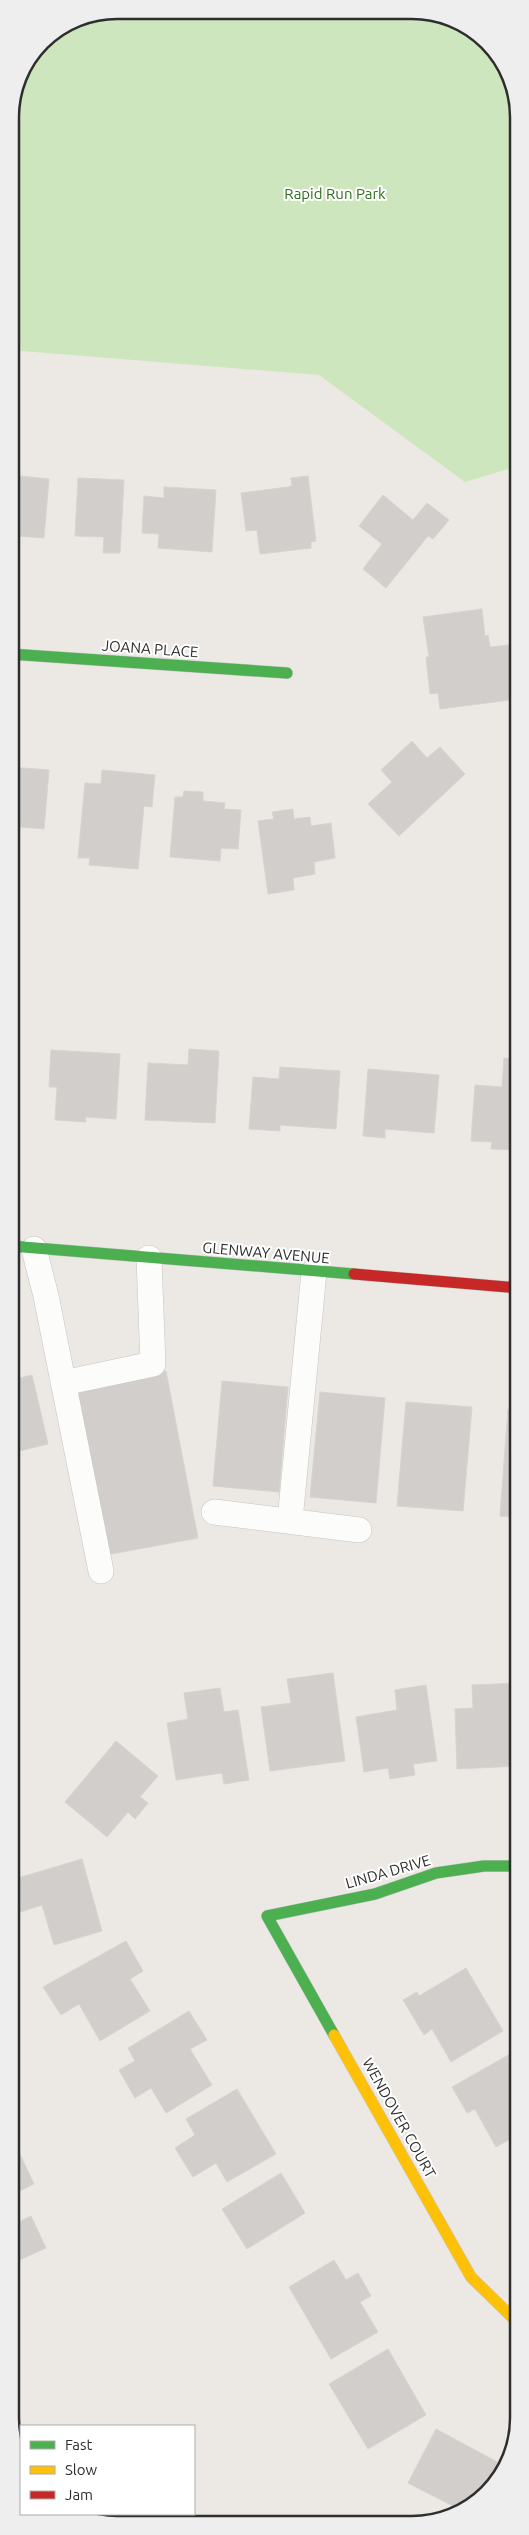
<svg xmlns="http://www.w3.org/2000/svg" width="529" height="2535" viewBox="0 0 529 2535" font-family="Ubuntu,sans-serif">
<rect width="100%" height="100%" fill="#ece8e4"/>
<path fill="#cee6be" d="M117,10L433,12L492,46L518,103V466L465,482L319,375L10,350V110L18,76L42,41L76,18Z"/>
<path fill="#d1cecb" stroke="#d7d4d0" d="M10,475L49,479L44,538L17,536L16,546H10Z
M308,476L316,541L311,542V548L260,554L257,530L246,531L241,493L288,487L292,486L291,478Z
M78,478L124,480L120,553H103L104,537L75,536Z
M164,487L216,490L212,552L158,548L159,534L142,533L144,496L164,498Z
M383,495L413,520L427,503L449,520L433,539L428,536L386,588L363,569L382,544L359,526Z
M482,609L485,636L488,635L490,647L518,644V699L440,709L438,693L430,694L426,657H429L423,617Z
M412,741L427,758L440,747L465,774L399,836L368,804L392,782L381,770Z
M10,767L49,770L44,829L10,826Z
M102,770L155,775L152,807L144,806L138,869L89,865L90,858H78L85,783L101,784Z
M184,791L203,792V801L225,803L224,809L241,810L238,849L221,848L220,861L170,857L175,797H183Z
M293,809L294,819L310,817L311,826L331,823L335,858L314,862L315,874L293,878L294,890L268,894L258,821L274,819L272,812Z
M189,1049L219,1051L215,1123L145,1120L148,1063L188,1065Z
M51,1050L120,1054L116,1119L85,1117L86,1122L55,1120L57,1087H49Z
M504,1058L518,1059V1150L491,1149L492,1142L471,1141L475,1085L502,1087Z
M280,1067L340,1071L336,1129L280,1125V1131L249,1129L253,1077L279,1079Z
M368,1069L439,1075L434,1133L385,1129V1138L363,1136Z
M166,1371L198,1538L106,1555L73,1389Z
M32,1375L48,1444L11,1453V1380Z
M222,1381L288,1387L279,1492L213,1486Z
M320,1392L385,1398L376,1503L310,1497Z
M406,1402L472,1407L463,1511L397,1506Z
M508,1409L518,1410L519,1518L500,1516Z
M333,1673L345,1761L270,1771L261,1707L291,1703L287,1679Z
M519,1683V1766L457,1769L455,1709L473,1708L472,1685Z
M426,1685L437,1761L413,1764L415,1775L390,1779L388,1768L364,1772L356,1717L397,1710L395,1690Z
M220,1688L224,1712L238,1710L249,1780L224,1784L222,1773L176,1780L167,1723L188,1719L184,1693Z
M116,1741L158,1776L140,1797L148,1803L135,1819L128,1812L107,1837L65,1802Z
M82,1859L102,1931L54,1945L42,1905L17,1913L11,1891V1880Z
M126,1941L143,1971L130,1979L150,2011L100,2041L79,2004L61,2015L43,1987Z
M466,1968L503,2031L451,2062L432,2029L424,2035L403,2000L417,1992L419,1996Z
M189,2011L207,2040L190,2049L212,2085L166,2113L151,2088L135,2098L119,2070L135,2061L128,2048Z
M519,2049V2134L496,2147L475,2109L467,2113L452,2087Z
M237,2089L276,2154L227,2182L216,2163L193,2177L175,2148L195,2135L186,2119Z
M15,2144L34,2184L11,2195V2146Z
M281,2173L305,2213L247,2249L222,2209Z
M31,2216L46,2248L17,2261L11,2247V2226Z
M334,2260L346,2280L358,2273L371,2296L360,2302L378,2332L331,2359L289,2287Z
M388,2349L426,2415L368,2449L329,2384Z
M436,2429L499,2463L480,2498L463,2511L408,2483Z"/>
<g fill="none" stroke-linecap="round" stroke-linejoin="round">
<defs>
<path id="lane" d="M34,1249L46,1296L101,1571
M63,1383L153,1364L149,1258
M214,1512L359,1530
M290,1520L314,1272"/>
<path id="fast" d="M10,654L287,673
M11,1246L354,1274
M334,2035L267,1916L375,1894L436,1873L484,1866H519"/>
<path id="slow" d="M334,2035L471,2277L519,2324"/>
<path id="jam" d="M354,1274L518,1288"/>
</defs>
<use href="#lane" stroke="#c5c4c5" stroke-width="26"/>
<use href="#fast" stroke="#c5c4c5" stroke-width="12"/>
<use href="#slow" stroke="#c5c4c5" stroke-width="12"/>
<use href="#jam" stroke="#c5c4c5" stroke-width="12"/>
<use href="#lane" stroke="#fcfcfb" stroke-width="25"/>
<use href="#fast" stroke="#4caf50" stroke-width="11"/>
<use href="#slow" stroke="#ffc107" stroke-width="11"/>
<use href="#jam" stroke="#c62828" stroke-width="11"/>
</g>
<g text-anchor="middle" stroke-width="4" stroke-linejoin="round" paint-order="stroke">
<g font-size="15" fill="#2c6e1b" stroke="#fff">
<text x="335" y="199">Rapid Run Park</text>
</g>
<g font-size="15" fill="#2e2e2e" stroke="#fff">
<text transform="translate(150 649) rotate(4)" y="5">JOANA PLACE</text>
<text transform="translate(266 1253) rotate(5)" y="5">GLENWAY AVENUE</text>
<text transform="translate(388 1872) rotate(-16)" y="5">LINDA DRIVE</text>
<text transform="translate(399 2118) rotate(61)" y="5">WENDOVER COURT</text>
</g>
</g>
<path d="M0 0H529V2535H0ZM117 19H412A98 98 0 0 1 510 117V2418A98 98 0 0 1 412 2516H117A98 98 0 0 1 19 2418V117A98 98 0 0 1 117 19Z" fill="#eee" fill-rule="evenodd"/>
<path fill="none" stroke="#2e2e2e" stroke-width="2.5" d="M117 19H412A98 98 0 0 1 510 117V2418A98 98 0 0 1 412 2516H117A98 98 0 0 1 19 2418V117A98 98 0 0 1 117 19Z"/>
<rect x="20" y="2425" width="175" height="90" fill="#ffffff" stroke="#ababab"/>
<rect x="30" y="2441" width="25" height="8" fill="#4caf50" stroke="#ababab"/>
<text x="65" y="2450" font-size="15" fill="#2e2e2e">Fast</text>
<rect x="30" y="2466" width="25" height="8" fill="#ffc107" stroke="#ababab"/>
<text x="65" y="2475" font-size="15" fill="#2e2e2e">Slow</text>
<rect x="30" y="2491" width="25" height="8" fill="#c62828" stroke="#ababab"/>
<text x="65" y="2500" font-size="15" fill="#2e2e2e">Jam</text>
</svg>
